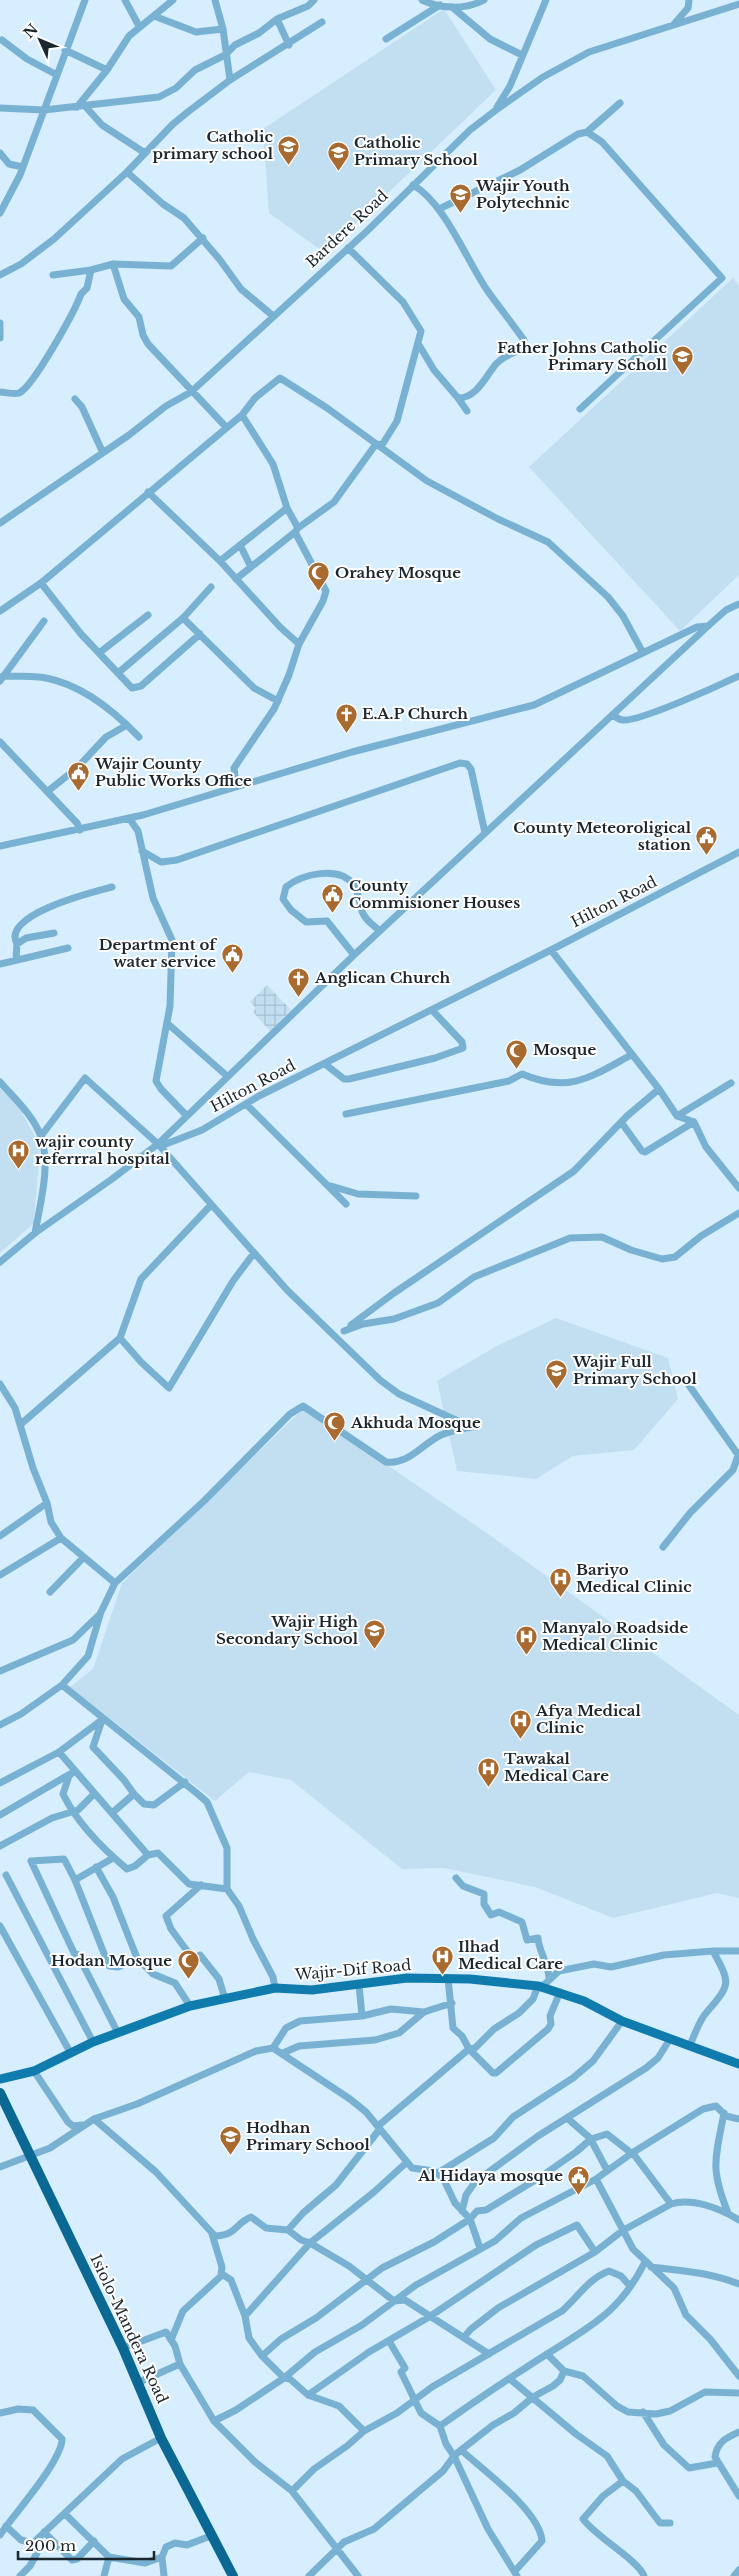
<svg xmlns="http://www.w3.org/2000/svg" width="739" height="2576" viewBox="0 0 739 2576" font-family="'Libre Baskerville',serif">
<defs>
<pattern id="industrial-grid" width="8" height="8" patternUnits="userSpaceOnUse" patternTransform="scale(1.25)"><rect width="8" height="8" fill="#c2dff2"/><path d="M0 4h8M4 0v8" fill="none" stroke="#a6bfd0"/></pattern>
</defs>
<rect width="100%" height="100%" fill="#d6eefe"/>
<path fill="#c2dff2" d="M444,9L496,90L325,253L269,213L263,129Z
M733,278L739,286V575L680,631L529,467Z
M0,1088L20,1109L40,1146L34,1223L0,1253Z
M556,1318L668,1358L678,1399L634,1450L573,1456L536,1479L457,1471L437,1381L495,1347Z
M304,1408L491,1536L739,1715V1898L717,1893L613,1918L535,1887L444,1868L402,1869L291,1780L249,1772L215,1801L70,1687L93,1669L122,1583Z"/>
<path fill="url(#industrial-grid)" d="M267,985L291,1010L270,1031L253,1012L256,1008L250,1002Z"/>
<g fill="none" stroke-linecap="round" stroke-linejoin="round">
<path stroke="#79b1d3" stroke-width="7" d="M125,0L139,26
M215,0L223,29L230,80
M422,0C441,9 466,10 484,0
M452,7L490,39L522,55
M154,16L196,32L223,29
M277,19L289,45
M674,24L688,8L689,0
M386,39L440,5
M2,40L27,59L57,75
M65,50L107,70
M85,106L102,125L145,153
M77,107L107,70L129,36L173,0
M497,107L510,86L546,0
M0,108L44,110L159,97L176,88L195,70L225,55L235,45L259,33L277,19L308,6L314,0
M587,132L620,103
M0,153L9,164L23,167
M127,172L163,204L184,218L220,260L241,289L272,315
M413,185C444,202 467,261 487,290C499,307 512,323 524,340L521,349C513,353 502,357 496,364C486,376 477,398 458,398L434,370L419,345
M439,209L520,170L578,134L587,132L602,142L722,278L580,409
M0,213L20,175L85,0
M113,264L124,299L139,317L143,335L148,344L226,427
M0,275L21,264L54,239L127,172L173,124L189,111L230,80L322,22
M53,275L91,270L113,264L171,266L203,238
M0,323V338
M0,392C6,392 14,395 19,393C33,387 75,311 81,294L87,288L91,270
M458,398L467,411
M75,399L82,407L103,453
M242,415L273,464L287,508L298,528
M148,492L220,561L280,627L299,644
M0,523L129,435L166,406L191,392L366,232L470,130L496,110L543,77L589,52L739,4
M240,545L251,567
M220,561L287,508
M236,579L295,532L298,528L334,502L376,444L382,445L397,421L421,331L403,302L348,248
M41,583L81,634L132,688L141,686L200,634
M0,611L41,583L242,415L255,398L280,378L327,408L427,481L498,519L548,542L608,597L623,616L643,653
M183,618L254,688L278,701
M99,653L148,615
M118,673L183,618L211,587
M3,676C17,677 32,675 46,678C83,685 114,711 139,737
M0,681L44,621
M612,715C616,717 619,720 623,720C639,722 720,685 739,676
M0,742L77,823L80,830
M236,786L234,768L274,709L289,675L299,644L323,601L326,591L295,532
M48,791L77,768L106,737L127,725
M129,818L138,831L153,898L172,940L170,1006L156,1081L161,1089L187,1116
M0,846L143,815L352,752L534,705L697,627L708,626
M142,851L161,862L177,860L460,763L467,764L471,769L485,833
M17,944L26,938L54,933
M551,950L659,1089L677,1116L694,1122L706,1147L739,1188
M354,955L327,921L306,922L291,910L283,899L286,887C302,874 339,865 354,885C359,892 359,903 362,911C364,919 374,926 380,931
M16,959L17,944C0,914 97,891 112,887
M0,964L68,948
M167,1023L227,1076
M325,1064L344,1079H349L435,1058L463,1048L462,1042L432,1010
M0,1082C14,1098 34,1116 41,1137C51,1166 40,1204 35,1233
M246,1104L346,1204
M346,1114L509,1081L522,1074C569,1094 591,1077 631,1055
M677,1116L731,1083
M621,1122L642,1151L645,1152L694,1122
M41,1136L85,1078L158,1144L287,1290L380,1380L399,1394L471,1427
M158,1144H166L202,1130L259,1096L551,950L739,852
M331,1186L358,1194L416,1196
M0,1262L35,1233L112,1179L158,1144L354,955L708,626L726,610L739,604
M351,1325L394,1293L574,1171L627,1116L659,1089
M344,1331L363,1324L394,1319L438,1303L474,1277L570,1238L602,1237L631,1250L662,1259L675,1257L701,1236L739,1213
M120,1338L141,1362L169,1388L233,1281L254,1253
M0,1384L15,1408L33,1468L47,1503L0,1536
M688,1384L739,1456
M21,1424L120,1338L141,1279L211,1205
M663,1547L690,1513L733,1470L739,1453
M0,1575L61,1538
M115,1583L205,1500L290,1414L303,1406L386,1462C409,1465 422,1444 441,1435C450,1431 461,1429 471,1427
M50,1592L83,1558
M0,1671L73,1640L100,1614L115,1583L61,1538L51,1522L47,1503
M62,1685L88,1656L100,1615
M102,1720L93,1747L124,1780L134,1794
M0,1725L21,1714L62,1685L199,1795L207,1802L227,1848V1889L239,1906L253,1939L273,1977L275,1988
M59,1752L148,1855L158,1853L189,1884L227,1889
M74,1771L69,1776L63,1794C77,1823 102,1848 127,1869L135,1866L148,1855
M0,1783L59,1752L103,1719
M112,1813L134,1794L144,1804L154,1805L185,1782
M0,1815L70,1774
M0,1846L52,1818L78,1810L94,1794
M113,1858L75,1880L64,1859L31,1861L74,1953L78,1955L118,2033
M96,1867L113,1897L137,1958L153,1974L175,1983L190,2006
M6,1875L93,2042
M456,1878L463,1886L484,1894V1904L491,1915L499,1912L522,1922L527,1940L538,1938C539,1953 549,1963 549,1979
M75,1880L109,1966L118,1967L137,1958
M201,1885L166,1916L171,1929L193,1959L200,1955L219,1979L225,1999
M0,1926L70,2052
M448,1978L453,2028L462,2036L469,2049L493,2073H496L548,2029L551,2024L550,2016L560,1992
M359,1985L362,2016
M690,2045C695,2034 699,2021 706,2013C731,1984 731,1984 713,1951
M273,2048L286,2028L300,2021L362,2016L391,2009L424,2012
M283,2053L299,2046L375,2040L399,2033L424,2012L452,2003
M34,2071L68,2122L73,2126L82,2125
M724,2113C715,2160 710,2168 728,2213
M567,2118L590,2138L607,2170
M94,2119L156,2172L215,2236C238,2235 235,2223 251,2217L266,2228L288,2230L301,2240L310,2243L374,2192L407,2162
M378,2126L469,2049L475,2048L494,2029L519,2013L533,1999L538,1986L545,1984L559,1971L594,1964L611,1967L664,1955L713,1951H739
M0,2167L50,2148L94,2119L137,2104L256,2051L273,2048L350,2099L366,2112L412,2168L434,2171L443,2178L455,2203L470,2219L480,2248
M438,2173L494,2138L513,2117L573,2078L593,2061L622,2021
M596,2179L633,2249L674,2288L686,2315L710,2339L739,2376
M462,2211L466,2195L475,2182L538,2136L646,2068L658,2058L670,2039
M288,2230L303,2213L336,2185L379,2130
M651,2267C683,2271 708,2272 739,2284
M222,2274L231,2280L245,2316
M630,2286L621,2276L609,2271C588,2279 578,2297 562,2311L432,2387L397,2413L364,2431L339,2406L308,2395L290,2379L284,2378L262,2356L281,2339L316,2318L382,2268L434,2242L470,2219L477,2211L486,2210L542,2176L576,2152L591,2139L607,2134L635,2156L671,2204C692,2197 721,2209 739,2220
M464,2337L471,2329L498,2308L595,2252L622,2231L671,2204
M171,2340L183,2311L221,2276L222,2267L212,2234
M389,2341L405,2368L401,2372L421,2413L440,2426L446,2444L454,2456L461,2450C483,2470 540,2511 542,2541L515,2571
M123,2348L166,2332L175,2346L180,2364L137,2383
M262,2356L249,2338L245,2316L310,2243L349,2266L394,2301L405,2300L489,2354
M180,2364L214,2421L255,2462L292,2491L358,2576
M564,2371L583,2376L617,2406L628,2412L656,2414L670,2411L705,2392L739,2393
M510,2379L576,2434L607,2456L623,2481L636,2491L660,2523H670
M308,2395L369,2352L429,2317L536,2245L577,2225L595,2252
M643,2412L664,2445L689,2468L717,2463
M0,2413L18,2409L33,2410L62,2439C62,2461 14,2514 0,2535
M214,2421L236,2410L284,2378L315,2352L362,2325L416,2285L495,2241L521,2218L596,2179L632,2153L703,2109L716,2106L726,2116L739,2119
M440,2426C475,2401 511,2377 547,2354C591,2326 620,2312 645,2262
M739,2432C726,2438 717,2442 715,2457L739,2496
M461,2450L493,2425L514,2413L533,2397L553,2386L560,2380L564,2371L547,2354
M623,2481L603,2496L583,2519C596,2537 638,2560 644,2576
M292,2491L314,2469L347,2446L364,2431
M65,2514L109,2557L145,2563L162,2557
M6,2526L21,2540L33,2543
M44,2532L72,2560L77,2559L94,2541
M20,2576L30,2566L37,2553L33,2543L122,2459L161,2438
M104,2576L109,2557
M164,2576L162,2557L166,2547L175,2543L187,2545L213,2535
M309,2576L344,2542L374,2529L443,2471L454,2456L488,2529L517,2576
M734,2576L739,2570"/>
<path stroke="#107cae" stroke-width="9" d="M0,2079L34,2071L93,2042L190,2006L275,1988L312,1990L407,1978L470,1979L538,1986L584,2001L622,2021L739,2064"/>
<path stroke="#0a6892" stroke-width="10" d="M0,2093L123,2348L161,2438L233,2576"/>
</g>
<defs>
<symbol id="school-pin" viewBox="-11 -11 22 30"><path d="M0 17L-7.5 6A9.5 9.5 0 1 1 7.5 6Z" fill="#a86a2f" stroke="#fff"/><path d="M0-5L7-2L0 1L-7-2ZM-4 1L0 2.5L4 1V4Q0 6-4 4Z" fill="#fff"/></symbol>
<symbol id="university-pin" viewBox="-11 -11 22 30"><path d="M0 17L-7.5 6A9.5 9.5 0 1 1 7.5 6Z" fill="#a86a2f" stroke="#fff"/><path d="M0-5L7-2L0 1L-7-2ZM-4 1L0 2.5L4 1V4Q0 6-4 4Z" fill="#fff"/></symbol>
<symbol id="mosque-pin" viewBox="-11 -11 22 30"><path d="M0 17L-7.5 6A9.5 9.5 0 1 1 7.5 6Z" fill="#a86a2f" stroke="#fff"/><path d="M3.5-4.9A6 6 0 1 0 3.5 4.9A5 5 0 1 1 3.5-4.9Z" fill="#fff"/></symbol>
<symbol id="church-pin" viewBox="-11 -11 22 30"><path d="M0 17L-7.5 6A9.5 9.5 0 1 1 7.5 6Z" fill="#a86a2f" stroke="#fff"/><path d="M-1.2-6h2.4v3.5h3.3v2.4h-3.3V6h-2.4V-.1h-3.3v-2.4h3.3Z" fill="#fff"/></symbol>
<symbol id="civic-pin" viewBox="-11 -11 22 30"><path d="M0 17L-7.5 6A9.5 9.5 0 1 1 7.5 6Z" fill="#a86a2f" stroke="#fff"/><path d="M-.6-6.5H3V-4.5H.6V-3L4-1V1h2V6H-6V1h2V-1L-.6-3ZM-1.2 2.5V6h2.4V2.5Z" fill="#fff"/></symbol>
<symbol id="hospital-pin" viewBox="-11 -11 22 30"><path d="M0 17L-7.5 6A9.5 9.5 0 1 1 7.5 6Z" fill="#a86a2f" stroke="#fff"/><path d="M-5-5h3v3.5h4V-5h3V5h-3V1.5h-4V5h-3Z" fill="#fff"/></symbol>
</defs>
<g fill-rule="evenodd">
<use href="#school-pin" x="276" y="134" width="25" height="34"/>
<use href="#school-pin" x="326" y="140" width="25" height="34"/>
<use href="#university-pin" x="448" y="182" width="25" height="34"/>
<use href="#school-pin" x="670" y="344" width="25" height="34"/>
<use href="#mosque-pin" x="306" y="560" width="25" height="34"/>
<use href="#church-pin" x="334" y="702" width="25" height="34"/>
<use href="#civic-pin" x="66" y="760" width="25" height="34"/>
<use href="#civic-pin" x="694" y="824" width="25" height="34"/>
<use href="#civic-pin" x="320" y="882" width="25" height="34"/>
<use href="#civic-pin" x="220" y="942" width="25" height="34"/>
<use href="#church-pin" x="286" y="966" width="25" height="34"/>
<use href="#mosque-pin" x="504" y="1038" width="25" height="34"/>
<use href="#hospital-pin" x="6" y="1138" width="25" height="34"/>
<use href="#school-pin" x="544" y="1358" width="25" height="34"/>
<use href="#mosque-pin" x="322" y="1410" width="25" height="34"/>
<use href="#hospital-pin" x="548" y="1566" width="25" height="34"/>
<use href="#school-pin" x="362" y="1618" width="25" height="34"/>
<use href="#hospital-pin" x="514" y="1624" width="25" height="34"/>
<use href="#hospital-pin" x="508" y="1708" width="25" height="34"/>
<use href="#hospital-pin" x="476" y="1756" width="25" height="34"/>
<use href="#hospital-pin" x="430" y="1944" width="25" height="34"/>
<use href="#mosque-pin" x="176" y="1948" width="25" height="34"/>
<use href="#school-pin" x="218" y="2124" width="25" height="34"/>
<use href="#civic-pin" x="566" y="2164" width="25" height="34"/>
</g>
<g text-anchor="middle" stroke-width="4" stroke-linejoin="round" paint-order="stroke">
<g font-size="15" font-weight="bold" fill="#1b262e" stroke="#fff" text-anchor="start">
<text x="273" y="142" text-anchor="end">Catholic<tspan x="273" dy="17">primary school</tspan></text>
<text x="354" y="148">Catholic<tspan x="354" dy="17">Primary School</tspan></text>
<text x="476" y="191">Wajir Youth<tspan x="476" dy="17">Polytechnic</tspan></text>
<text x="667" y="353" text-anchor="end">Father Johns Catholic<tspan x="667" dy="17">Primary Scholl</tspan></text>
<text x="335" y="578">Orahey Mosque</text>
<text x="362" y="719">E.A.P Church</text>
<text x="95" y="769">Wajir County<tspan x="95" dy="17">Public Works Office</tspan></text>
<text x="691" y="833" text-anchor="end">County Meteoroligical<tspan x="691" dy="17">station</tspan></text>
<text x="349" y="891">County<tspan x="349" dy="17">Commisioner Houses</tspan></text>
<text x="216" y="950" text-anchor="end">Department of<tspan x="216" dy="17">water service</tspan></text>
<text x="315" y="983">Anglican Church</text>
<text x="533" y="1055">Mosque</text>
<text x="35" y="1147">wajir county<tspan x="35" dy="17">referrral hospital</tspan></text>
<text x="573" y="1367">Wajir Full<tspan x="573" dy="17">Primary School</tspan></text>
<text x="351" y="1428">Akhuda Mosque</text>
<text x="576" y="1575">Bariyo<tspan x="576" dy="17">Medical Clinic</tspan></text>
<text x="358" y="1627" text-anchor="end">Wajir High<tspan x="358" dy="17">Secondary School</tspan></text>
<text x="542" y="1633">Manyalo Roadside<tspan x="542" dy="17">Medical Clinic</tspan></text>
<text x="536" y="1716">Afya Medical<tspan x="536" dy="17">Clinic</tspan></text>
<text x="504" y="1764">Tawakal<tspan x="504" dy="17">Medical Care</tspan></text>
<text x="458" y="1952">Ilhad<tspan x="458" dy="17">Medical Care</tspan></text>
<text x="172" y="1966" text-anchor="end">Hodan Mosque</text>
<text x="246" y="2133">Hodhan<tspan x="246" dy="17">Primary School</tspan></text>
<text x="563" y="2181" text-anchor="end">Al Hidaya mosque</text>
</g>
<g font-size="15" fill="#1b262e" stroke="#fff">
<text transform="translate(347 229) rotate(-43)" y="5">Bardere Road</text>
<text transform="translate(614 902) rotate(-27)" y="5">Hilton Road</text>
<text transform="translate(253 1086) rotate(-28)" y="5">Hilton Road</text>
<text transform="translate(353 1970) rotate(-5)" y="5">Wajir-Dif Road</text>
<text transform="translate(129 2329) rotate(65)" y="5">Isiolo-Mandera Road</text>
</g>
</g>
<g transform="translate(40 40) rotate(314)" stroke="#ffffff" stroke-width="4" paint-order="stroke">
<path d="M0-4L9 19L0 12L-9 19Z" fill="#1b262e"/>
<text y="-8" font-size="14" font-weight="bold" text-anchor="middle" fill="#1b262e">N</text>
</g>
<path d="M18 2551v8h136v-8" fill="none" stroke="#1b262e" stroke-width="2.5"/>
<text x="25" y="2551" font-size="15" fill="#1b262e" stroke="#ffffff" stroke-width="4" paint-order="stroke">200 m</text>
</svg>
